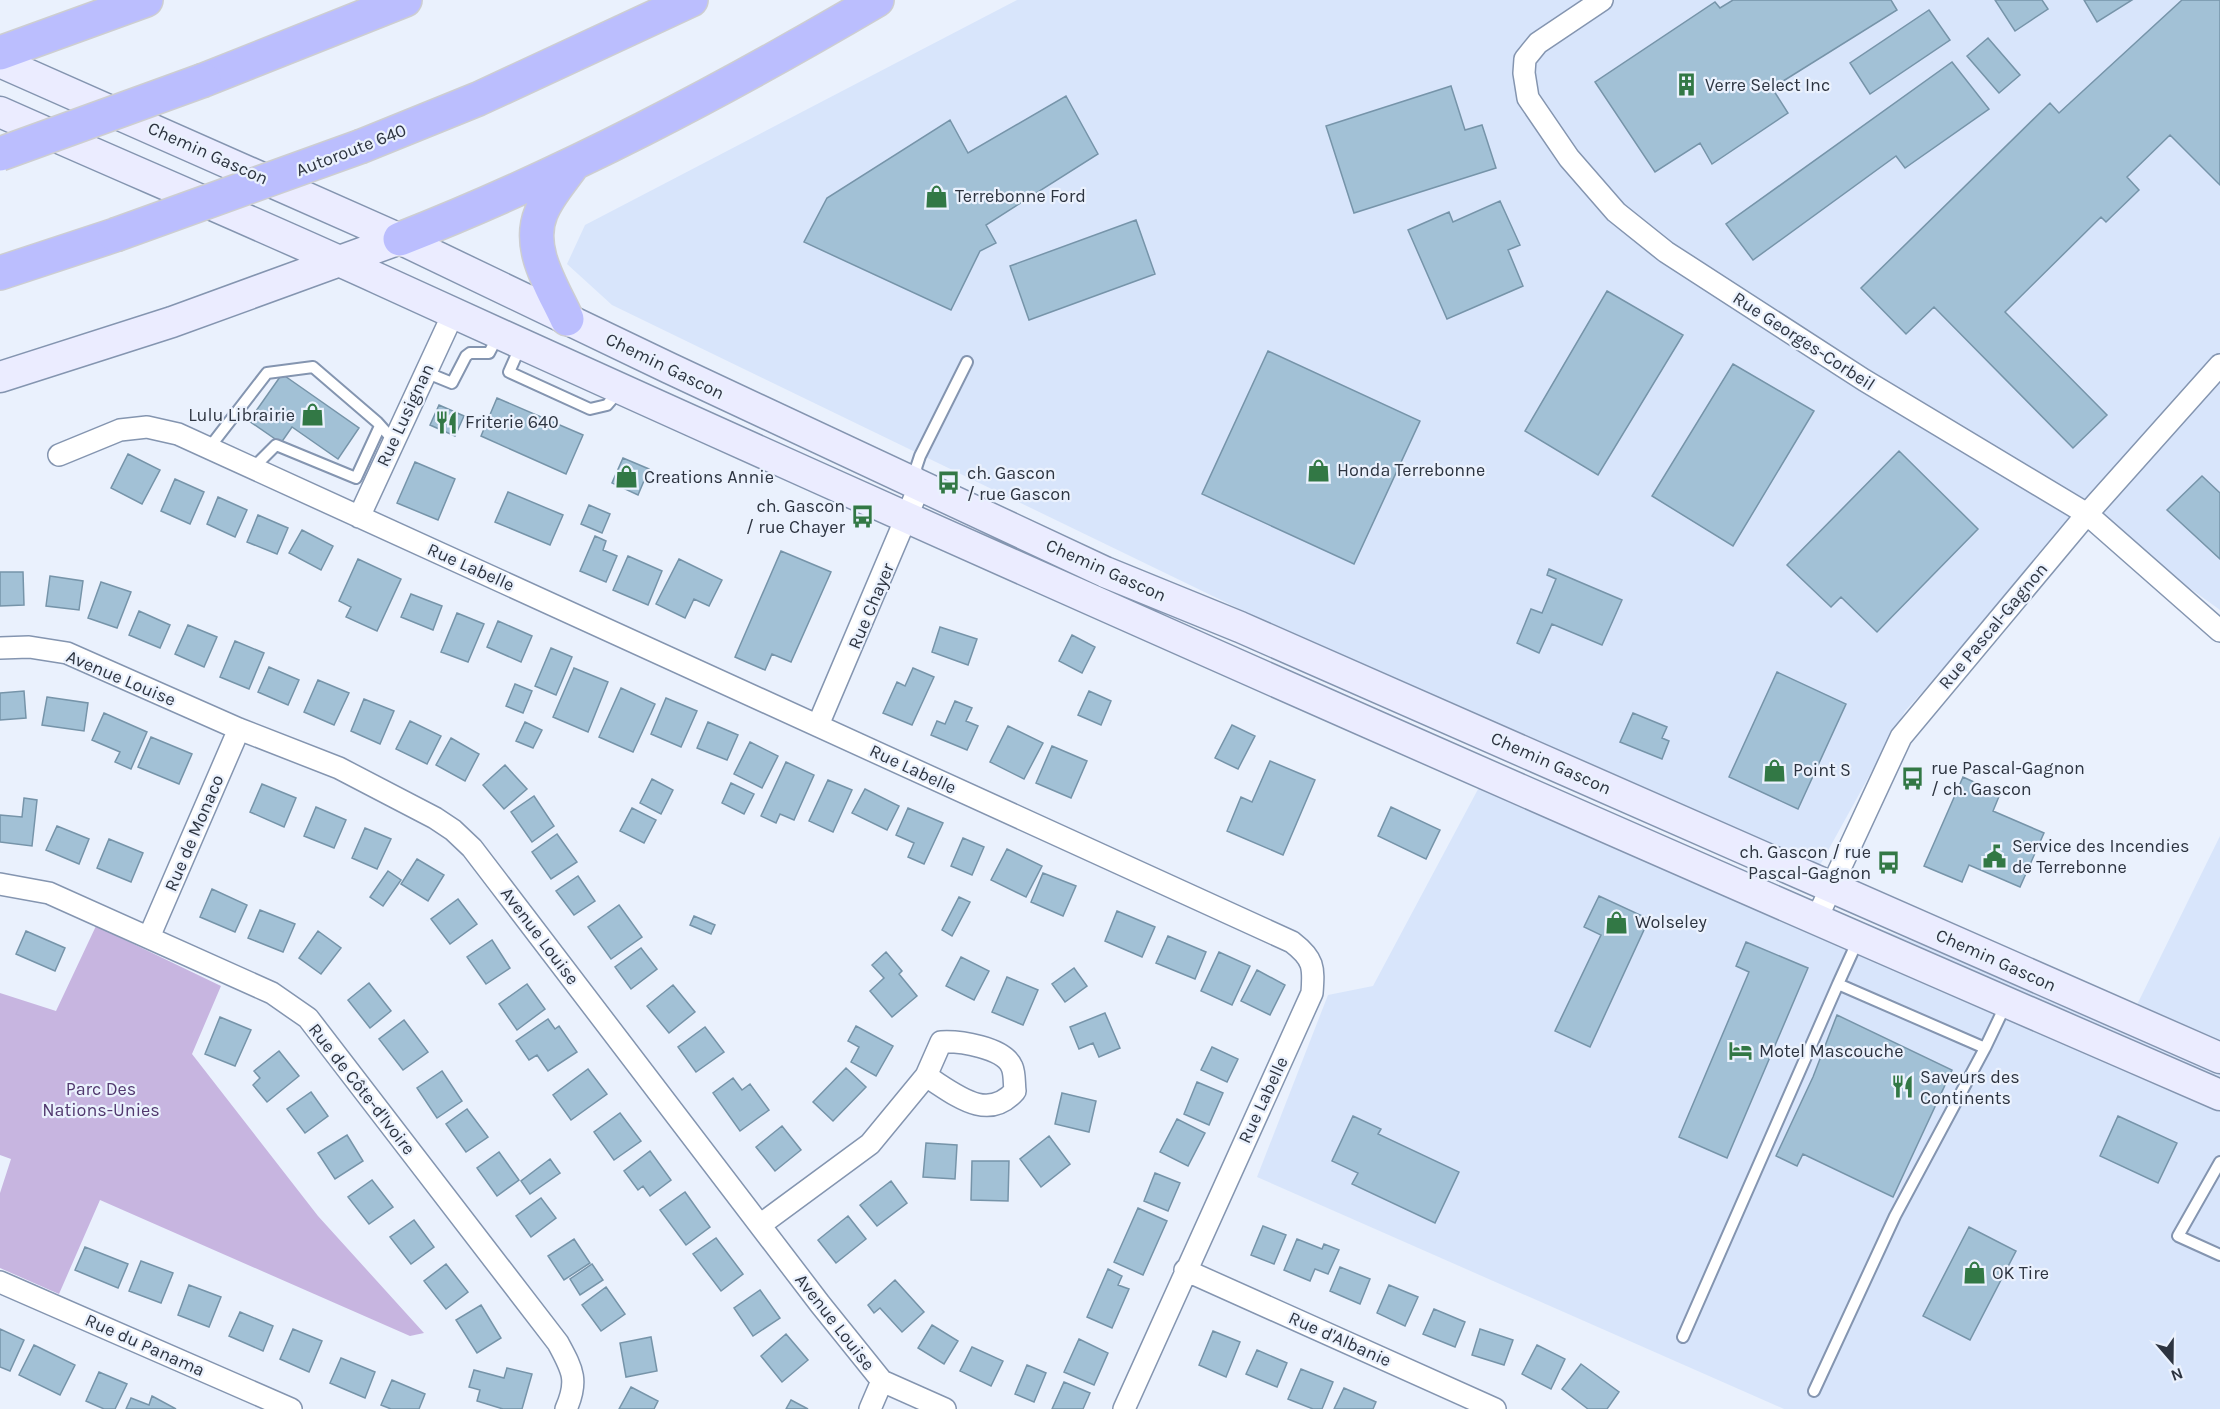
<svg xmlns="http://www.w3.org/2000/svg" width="2220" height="1409" viewBox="0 0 2220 1409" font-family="Karla,sans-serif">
<rect width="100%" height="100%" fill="#eaf1fd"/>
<path fill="#d8e5fb" d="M1017,0H2220V610L2087,514L1905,711L1809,885L612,305L567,264L585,225Z
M1484,778L2128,1023L2220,836V1409H1784L1257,1177L1328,995L1373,986Z"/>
<path fill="#c7b5e0" d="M96,926L221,986L192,1054L318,1216L424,1333L410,1336L100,1200L59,1294L0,1268V1193L11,1159L0,1155V993L56,1011Z"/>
<path fill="#a2c1d6" stroke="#7694a9" stroke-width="1.5" d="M1733,0H1891L1897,10L1772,88L1788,113L1712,164L1700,143L1655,172L1595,82L1715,2L1720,8Z
M1995,0H2042L2048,9L2015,31Z
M2084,0H2132L2097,22Z
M2182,0H2220V185L2170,135L2127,177L2139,190L2106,222L2101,217L2005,312L2107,415L2073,448L1934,307L1906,334L1861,288L2050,103L2059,113Z
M1929,10L1950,40L1870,94L1850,63Z
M1988,38L2020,75L1999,93L1967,56Z
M1952,62L1989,109L1905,168L1896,156L1753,260L1726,224Z
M1451,86L1465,130L1482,125L1496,168L1354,213L1326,126Z
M1066,96L1098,154L986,225L996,243L980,251L951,310L804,242L827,198L950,120L968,153Z
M1500,201L1520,245L1508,250L1523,286L1447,319L1408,230L1449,212L1453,222Z
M1136,220L1155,274L1029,320L1010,266Z
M1607,291L1683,335L1598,475L1525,431Z
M1268,351L1420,421L1354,564L1202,494Z
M1733,364L1814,411L1733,546L1652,496Z
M282,374L359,428L338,459L292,427L281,443L249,421Z
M497,398L583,435L566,474L481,436Z
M439,405L464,416L455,436L430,425Z
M1899,451L1978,529L1877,632L1841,597L1831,607L1787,565Z
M128,454L160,470L142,504L111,488Z
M623,458L649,469L638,495L612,483Z
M415,462L455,479L438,520L397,503Z
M2202,476L2220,493V559L2167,510Z
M175,479L204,492L190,524L161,511Z
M508,492L563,515L550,545L495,522Z
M218,497L247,510L235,537L207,524Z
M589,505L610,514L602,533L581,524Z
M258,515L288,528L277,554L247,542Z
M302,530L333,546L321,570L289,553Z
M595,536L606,541L603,550L617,556L606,582L580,571Z
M781,551L831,572L791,662L772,654L765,670L735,657Z
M628,556L662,571L648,605L613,590Z
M358,559L401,579L377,631L346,617L351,607L339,601Z
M679,559L722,580L709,606L694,599L685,618L656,604Z
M1549,569L1622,600L1602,645L1552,624L1539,653L1517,643L1531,609L1542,613L1556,579L1547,575Z
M0,572H23L24,605L0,606Z
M50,576L83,581L79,610L46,606Z
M101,582L131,592L117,628L88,618Z
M411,594L442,606L433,630L401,617Z
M139,611L170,625L160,648L129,635Z
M457,613L484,624L468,662L441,652Z
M498,621L532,636L521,662L487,647Z
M188,625L217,637L204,667L175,654Z
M940,627L977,639L968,665L932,652Z
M1072,635L1095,647L1082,673L1059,661Z
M235,641L264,653L249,689L220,677Z
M551,648L572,657L556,695L535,686Z
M269,667L299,680L288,705L258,692Z
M574,668L608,682L588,732L553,717Z
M913,668L934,677L912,725L883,713L897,682L905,686Z
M1777,672L1846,704L1798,809L1729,777Z
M318,680L349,693L334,725L304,712Z
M515,684L532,691L523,713L506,706Z
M621,688L655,704L633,752L599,737Z
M24,691L26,718L0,720V693Z
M1089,691L1111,701L1101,725L1078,715Z
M47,697L88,703L84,731L42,725Z
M666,698L697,711L681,747L651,734Z
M364,699L394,711L380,744L351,731Z
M955,701L972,708L966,721L978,726L967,750L931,735L937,721L945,724Z
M104,713L147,732L131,769L115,762L120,752L92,740Z
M1633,713L1667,727L1662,738L1669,741L1662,759L1620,742Z
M410,721L441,736L427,764L396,749Z
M525,722L542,730L533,748L516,741Z
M708,722L738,735L727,760L697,748Z
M1232,725L1255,736L1238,769L1215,758Z
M1008,726L1043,743L1024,779L990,762Z
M151,737L192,754L179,784L138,767Z
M451,738L479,754L465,781L436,765Z
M750,742L778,756L762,788L734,774Z
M1052,746L1087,761L1071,798L1036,783Z
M1270,761L1315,780L1283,855L1227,831L1241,797L1252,802Z
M786,762L814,775L794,820L780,814L776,823L761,816Z
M505,765L527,789L504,809L483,785Z
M1963,777L2000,794L1993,811L2044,833L2020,887L1969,865L1962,882L1924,866Z
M652,779L673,790L661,814L640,803Z
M828,780L852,790L833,832L809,821Z
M731,783L754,794L744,814L722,803Z
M262,784L296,798L284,827L250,812Z
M865,789L899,806L887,830L852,813Z
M534,796L554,826L532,842L511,812Z
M24,798L37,800L32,846L0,842V815L22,817Z
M316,807L346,820L334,848L304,836Z
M1391,807L1440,830L1426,859L1378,836Z
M632,808L656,820L644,843L620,831Z
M908,808L943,823L924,864L908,857L914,843L896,835Z
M57,826L89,839L79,864L46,850Z
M365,828L391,839L377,869L352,858Z
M557,834L577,862L551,879L532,852Z
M963,838L984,847L972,875L951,866Z
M109,839L143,853L131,882L97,868Z
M1007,849L1042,866L1026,897L991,880Z
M417,859L444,875L428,901L401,884Z
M388,871L401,880L383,906L370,897Z
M1043,873L1076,886L1063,916L1031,902Z
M578,876L595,901L574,915L556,891Z
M212,889L247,905L235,932L200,917Z
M1599,896L1649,919L1590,1047L1555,1031L1601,935L1584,927Z
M959,897L970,902L952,936L942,930Z
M458,899L477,924L450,944L431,919Z
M619,905L642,937L611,959L588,927Z
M260,910L295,924L283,952L248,938Z
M1117,911L1155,927L1142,957L1105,941Z
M694,916L715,925L711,934L690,925Z
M26,931L65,948L55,971L16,954Z
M318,931L341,948L321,974L299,958Z
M1168,936L1206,952L1195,979L1156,963Z
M492,940L510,968L486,984L467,957Z
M1746,942L1808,968L1727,1158L1679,1137L1749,972L1736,966Z
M641,948L657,969L631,989L615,967Z
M886,952L902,971L899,974L917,996L892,1017L870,991L884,978L872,965Z
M1219,952L1250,966L1232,1005L1201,991Z
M961,957L989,971L974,1000L946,986Z
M1074,968L1087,986L1065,1002L1052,984Z
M1257,970L1285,985L1270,1015L1241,1001Z
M1007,977L1038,990L1023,1025L992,1012Z
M369,983L391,1011L370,1028L348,1000Z
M527,984L545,1009L517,1030L499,1004Z
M673,985L695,1012L669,1033L647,1006Z
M1105,1013L1120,1048L1099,1057L1093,1043L1079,1049L1070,1027Z
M1837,1015L1952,1070L1893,1197L1803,1154L1797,1166L1776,1156L1813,1077Z
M220,1017L251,1030L235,1066L205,1054Z
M548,1019L555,1029L559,1026L577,1052L548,1071L537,1055L529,1060L516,1041Z
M404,1020L428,1052L403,1070L379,1039Z
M856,1026L893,1046L876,1076L851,1062L859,1047L848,1041Z
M705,1027L724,1052L696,1072L678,1047Z
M1212,1047L1238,1059L1227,1082L1201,1070Z
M279,1051L299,1076L267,1102L253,1085L260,1078L254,1071Z
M846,1068L866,1087L833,1121L813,1102Z
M588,1069L607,1094L571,1120L553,1095Z
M442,1071L462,1101L437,1118L417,1088Z
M733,1078L742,1090L750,1084L769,1110L740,1131L713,1093Z
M1197,1082L1223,1093L1209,1125L1184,1114Z
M311,1092L328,1116L305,1133L287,1109Z
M1062,1093L1096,1101L1089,1132L1055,1124Z
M467,1109L488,1137L466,1152L446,1124Z
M620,1113L641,1141L614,1160L594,1132Z
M1353,1116L1381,1129L1378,1134L1459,1172L1435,1223L1352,1184L1358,1173L1332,1161Z
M2118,1116L2177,1143L2158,1183L2100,1156Z
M1177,1119L1205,1133L1188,1166L1160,1152Z
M782,1126L801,1150L775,1171L756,1147Z
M347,1135L363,1161L335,1179L318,1153Z
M1049,1136L1070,1164L1041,1187L1020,1159Z
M926,1143L957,1145L955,1179L923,1177Z
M650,1151L671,1180L650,1196L643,1186L638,1190L624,1171Z
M499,1152L519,1180L497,1196L477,1168Z
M550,1159L560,1173L530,1194L521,1181Z
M972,1161H1009L1008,1201L971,1200Z
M1155,1173L1180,1183L1168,1211L1144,1201Z
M372,1180L393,1207L369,1224L348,1197Z
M891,1181L907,1203L877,1226L860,1205Z
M685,1192L710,1227L686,1245L660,1210Z
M541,1198L556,1218L531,1237L516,1216Z
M1138,1208L1167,1221L1143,1275L1114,1262Z
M848,1216L866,1239L836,1263L818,1240Z
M414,1220L434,1247L411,1264L390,1237Z
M1263,1226L1286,1235L1274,1264L1251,1255Z
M1969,1227L2016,1251L1970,1340L1923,1316Z
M716,1238L743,1274L721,1291L693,1254Z
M574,1239L590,1263L564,1280L548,1256Z
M1297,1239L1322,1249L1324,1244L1339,1250L1328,1274L1315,1269L1310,1281L1284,1270Z
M85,1247L128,1264L118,1288L75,1270Z
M141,1261L173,1273L161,1303L129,1291Z
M446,1264L468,1292L446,1309L424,1281Z
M592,1264L603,1280L580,1295L570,1279Z
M1340,1267L1370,1279L1360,1304L1330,1291Z
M1108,1269L1122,1276L1118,1285L1129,1289L1112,1328L1087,1317Z
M895,1280L924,1312L902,1332L880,1308L874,1313L868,1305Z
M189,1285L221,1297L209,1327L178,1315Z
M1389,1285L1418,1297L1405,1326L1377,1313Z
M606,1287L625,1314L601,1331L582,1305Z
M760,1290L780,1318L753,1336L734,1308Z
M481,1305L501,1338L477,1353L456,1320Z
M1434,1309L1465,1322L1455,1347L1423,1334Z
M240,1312L273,1326L263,1351L229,1336Z
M932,1325L958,1341L944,1364L918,1348Z
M0,1329L24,1340L10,1371L0,1367Z
M293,1329L322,1341L309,1372L280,1359Z
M1480,1329L1513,1340L1504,1365L1472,1355Z
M1213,1331L1240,1342L1226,1377L1199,1365Z
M786,1334L808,1360L782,1382L761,1356Z
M651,1337L657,1371L626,1377L620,1343Z
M1079,1339L1108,1353L1094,1385L1064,1372Z
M34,1345L75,1365L60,1395L19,1375Z
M1537,1345L1565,1359L1551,1389L1522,1374Z
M972,1347L1003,1361L991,1386L960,1371Z
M1257,1350L1287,1363L1277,1387L1246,1374Z
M341,1358L375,1372L365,1398L330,1383Z
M1581,1364L1619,1392L1607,1409H1588L1562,1389Z
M1027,1365L1046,1373L1034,1402L1015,1394Z
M507,1368L532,1374L522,1409H503L477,1401L480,1390L469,1387L474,1370L504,1378Z
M1301,1369L1333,1382L1322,1409H1313L1288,1399Z
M99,1372L127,1384L115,1409H104L86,1401Z
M392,1380L425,1394L419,1409H391L381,1405Z
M1064,1382L1090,1393L1083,1409H1052Z
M631,1387L658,1401L654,1409H619Z
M1344,1388L1376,1402L1373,1409H1334Z
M152,1396L176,1409H126L131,1398L149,1405Z
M791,1400L808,1409H786Z"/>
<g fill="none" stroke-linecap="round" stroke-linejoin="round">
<defs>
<path id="service" d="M521,345L509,372L590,409L607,405L619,391
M425,372L452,383L466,356L470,353H489L499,334
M209,448L267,373L313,367L377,422L394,441
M252,469L276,445L356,478L380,426
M919,482L916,468L920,456L967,362
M1858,940L1838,984L1985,1048L2006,1004
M2220,1162L2178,1236L2220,1255
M1683,1337L1838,984
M1814,1391L1895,1216L1985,1048"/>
<path id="minor" d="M1602,0L1538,43L1525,59L1524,73L1528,98L1569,158L1616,212L1666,252L1864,380L2087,514L2220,631
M59,455L120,430L147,427L178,434L1292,942C1314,959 1314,967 1312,993L1124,1409
M359,517L453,314
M0,648L29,647L67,653L239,729L339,768L435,818L453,830L472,848L498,882L820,1304L882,1381L945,1409
M818,725L920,485
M0,884L49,893L272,993L308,1018L558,1343C572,1369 579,1380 566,1409
M1816,920L1901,737L2087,514L2220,365
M149,937L239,729
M760,1225L870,1144L926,1076L941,1042C959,1041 1004,1047 1012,1067C1015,1074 1014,1084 1015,1091C987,1123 955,1094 926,1076
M1185,1270L1495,1409
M0,1282L291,1409
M870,1409L882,1381"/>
<path id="secondary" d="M0,62L400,239L669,368L1105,572L1240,627L2220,1058
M0,112C126,168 254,222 379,279C990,558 1604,828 2220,1095
M0,377L172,322L400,239"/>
<path id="motorway" d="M0,53L146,0
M204,80L405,0
M362,146L478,99L691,0
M400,239C566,174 724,90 877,0
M0,273L115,235
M567,319C553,288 526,249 541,213C548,195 563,179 574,163"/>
</defs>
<use href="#service" stroke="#8495b0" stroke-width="14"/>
<use href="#minor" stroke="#8495b0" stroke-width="24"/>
<use href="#secondary" stroke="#8495b0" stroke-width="33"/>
<use href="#motorway" stroke="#cdced1" stroke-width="36"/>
<use href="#service" stroke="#fff" stroke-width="10"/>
<use href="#minor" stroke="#fff" stroke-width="21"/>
<use href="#secondary" stroke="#ebecff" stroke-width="30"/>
<use href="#motorway" stroke="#bbbefe" stroke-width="33"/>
<defs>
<path id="motorway-bridge" d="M0,154L204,80
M115,235L362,146"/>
</defs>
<use href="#motorway-bridge" stroke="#cdced1" stroke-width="36" stroke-linecap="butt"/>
<use href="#motorway-bridge" stroke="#bbbefe" stroke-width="33"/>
</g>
<defs>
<symbol id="building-bare" viewBox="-9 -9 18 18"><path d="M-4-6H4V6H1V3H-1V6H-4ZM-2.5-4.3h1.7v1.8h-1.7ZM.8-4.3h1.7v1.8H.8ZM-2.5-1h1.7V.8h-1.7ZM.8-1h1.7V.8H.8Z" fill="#327845" stroke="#eaf1fd" stroke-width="2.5" paint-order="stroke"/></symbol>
<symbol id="shop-bare" viewBox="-9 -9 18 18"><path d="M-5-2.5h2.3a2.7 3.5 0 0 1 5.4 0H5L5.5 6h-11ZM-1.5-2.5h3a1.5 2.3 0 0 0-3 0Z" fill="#327845" stroke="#eaf1fd" stroke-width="2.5" paint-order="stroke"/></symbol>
<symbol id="restaurant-bare" viewBox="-9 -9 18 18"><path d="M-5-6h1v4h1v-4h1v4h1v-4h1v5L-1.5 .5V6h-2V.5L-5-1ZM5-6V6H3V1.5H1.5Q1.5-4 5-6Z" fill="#327845" stroke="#eaf1fd" stroke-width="2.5" paint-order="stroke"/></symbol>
<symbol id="bus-bare" viewBox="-9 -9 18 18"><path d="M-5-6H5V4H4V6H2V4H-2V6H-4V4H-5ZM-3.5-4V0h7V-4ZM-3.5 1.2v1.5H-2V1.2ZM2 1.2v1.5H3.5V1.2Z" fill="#327845" stroke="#eaf1fd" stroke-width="2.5" paint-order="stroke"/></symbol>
<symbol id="civic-bare" viewBox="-9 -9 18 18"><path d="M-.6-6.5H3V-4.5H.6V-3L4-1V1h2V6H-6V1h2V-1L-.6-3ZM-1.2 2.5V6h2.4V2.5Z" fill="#327845" stroke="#eaf1fd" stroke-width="2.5" paint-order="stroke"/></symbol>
<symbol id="hotel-bare" viewBox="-9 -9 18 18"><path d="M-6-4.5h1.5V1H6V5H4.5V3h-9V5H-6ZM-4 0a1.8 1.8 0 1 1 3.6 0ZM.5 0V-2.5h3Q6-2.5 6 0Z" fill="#327845" stroke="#eaf1fd" stroke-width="2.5" paint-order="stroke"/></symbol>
</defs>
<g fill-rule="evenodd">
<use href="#building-bare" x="1670" y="68" width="33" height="33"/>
<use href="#shop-bare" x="920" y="180" width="33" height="33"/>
<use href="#shop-bare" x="296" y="398" width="33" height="33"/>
<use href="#restaurant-bare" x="430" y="406" width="33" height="33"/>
<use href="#shop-bare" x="1302" y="454" width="33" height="33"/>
<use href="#shop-bare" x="610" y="460" width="33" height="33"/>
<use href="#bus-bare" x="932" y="466" width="33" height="33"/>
<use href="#bus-bare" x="846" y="500" width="33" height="33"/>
<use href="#shop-bare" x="1758" y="754" width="33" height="33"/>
<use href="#bus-bare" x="1896" y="762" width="33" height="33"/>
<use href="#civic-bare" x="1978" y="840" width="33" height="33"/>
<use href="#bus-bare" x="1872" y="846" width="33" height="33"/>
<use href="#shop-bare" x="1600" y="906" width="33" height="33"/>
<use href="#hotel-bare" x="1724" y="1034" width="33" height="33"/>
<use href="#restaurant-bare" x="1886" y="1070" width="33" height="33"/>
<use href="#shop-bare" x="1958" y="1256" width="33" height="33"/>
</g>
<g text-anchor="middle" stroke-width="4.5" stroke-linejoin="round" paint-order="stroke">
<g font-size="18" fill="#2d3440" stroke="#eaf1fd" text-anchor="start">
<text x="1705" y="91">Verre Select Inc</text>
<text x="955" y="202">Terrebonne Ford</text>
<text x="295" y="421" text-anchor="end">Lulu Librairie</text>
<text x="465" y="428">Friterie 640</text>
<text x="1337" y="476">Honda Terrebonne</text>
<text x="967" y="479">ch. Gascon<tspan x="967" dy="21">/ rue Gascon</tspan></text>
<text x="644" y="483">Creations Annie</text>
<text x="845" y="512" text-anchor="end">ch. Gascon<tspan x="845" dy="21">/ rue Chayer</tspan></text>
<text x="1931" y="774">rue Pascal-Gagnon<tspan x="1931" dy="21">/ ch. Gascon</tspan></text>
<text x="1793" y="776">Point S</text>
<text x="2012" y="852">Service des Incendies<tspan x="2012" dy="21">de Terrebonne</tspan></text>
<text x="1871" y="858" text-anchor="end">ch. Gascon / rue<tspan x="1871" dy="21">Pascal-Gagnon</tspan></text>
<text x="1635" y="928">Wolseley</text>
<text x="1759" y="1057">Motel Mascouche</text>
<text x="1920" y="1083">Saveurs des<tspan x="1920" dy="21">Continents</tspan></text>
<text x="1992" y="1279">OK Tire</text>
</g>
<g font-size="18" fill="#2d3440" stroke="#eaf1fd">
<text transform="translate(351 150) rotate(-21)" y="6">Autoroute 640</text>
<text transform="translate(208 153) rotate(24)" y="6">Chemin Gascon</text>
<text transform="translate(1804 341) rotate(33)" y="6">Rue Georges-Corbeil</text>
<text transform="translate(665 366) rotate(26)" y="6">Chemin Gascon</text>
<text transform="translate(405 415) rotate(-65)" y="6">Rue Lusignan</text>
<text transform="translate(471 567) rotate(24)" y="6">Rue Labelle</text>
<text transform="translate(1106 570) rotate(24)" y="6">Chemin Gascon</text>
<text transform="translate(871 606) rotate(-67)" y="6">Rue Chayer</text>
<text transform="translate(1993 626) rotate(-50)" y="6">Rue Pascal-Gagnon</text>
<text transform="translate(121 678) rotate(23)" y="6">Avenue Louise</text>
<text transform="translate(1551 763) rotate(24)" y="6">Chemin Gascon</text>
<text transform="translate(913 769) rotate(25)" y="6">Rue Labelle</text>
<text transform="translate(194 833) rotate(-67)" y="6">Rue de Monaco</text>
<text transform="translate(540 936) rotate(53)" y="6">Avenue Louise</text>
<text transform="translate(1996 960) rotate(24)" y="6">Chemin Gascon</text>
<text transform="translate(362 1089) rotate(52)" y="6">Rue de Côte-d'Ivoire</text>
<text transform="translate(1263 1100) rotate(-65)" y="6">Rue Labelle</text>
<text transform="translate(835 1322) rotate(52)" y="6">Avenue Louise</text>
<text transform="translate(1340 1339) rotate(24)" y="6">Rue d'Albanie</text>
<text transform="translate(145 1345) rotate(24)" y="6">Rue du Panama</text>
</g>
<g font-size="18" fill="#51386e" stroke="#eaf1fd">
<text x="101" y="1095">Parc Des<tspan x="101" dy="21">Nations-Unies</tspan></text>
</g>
</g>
<g transform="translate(2172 1361) rotate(160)" stroke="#eaf1fd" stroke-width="4.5" paint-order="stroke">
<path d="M0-4.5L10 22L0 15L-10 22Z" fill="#2d3440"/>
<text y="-9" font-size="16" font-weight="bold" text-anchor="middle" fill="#2d3440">N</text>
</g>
</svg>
